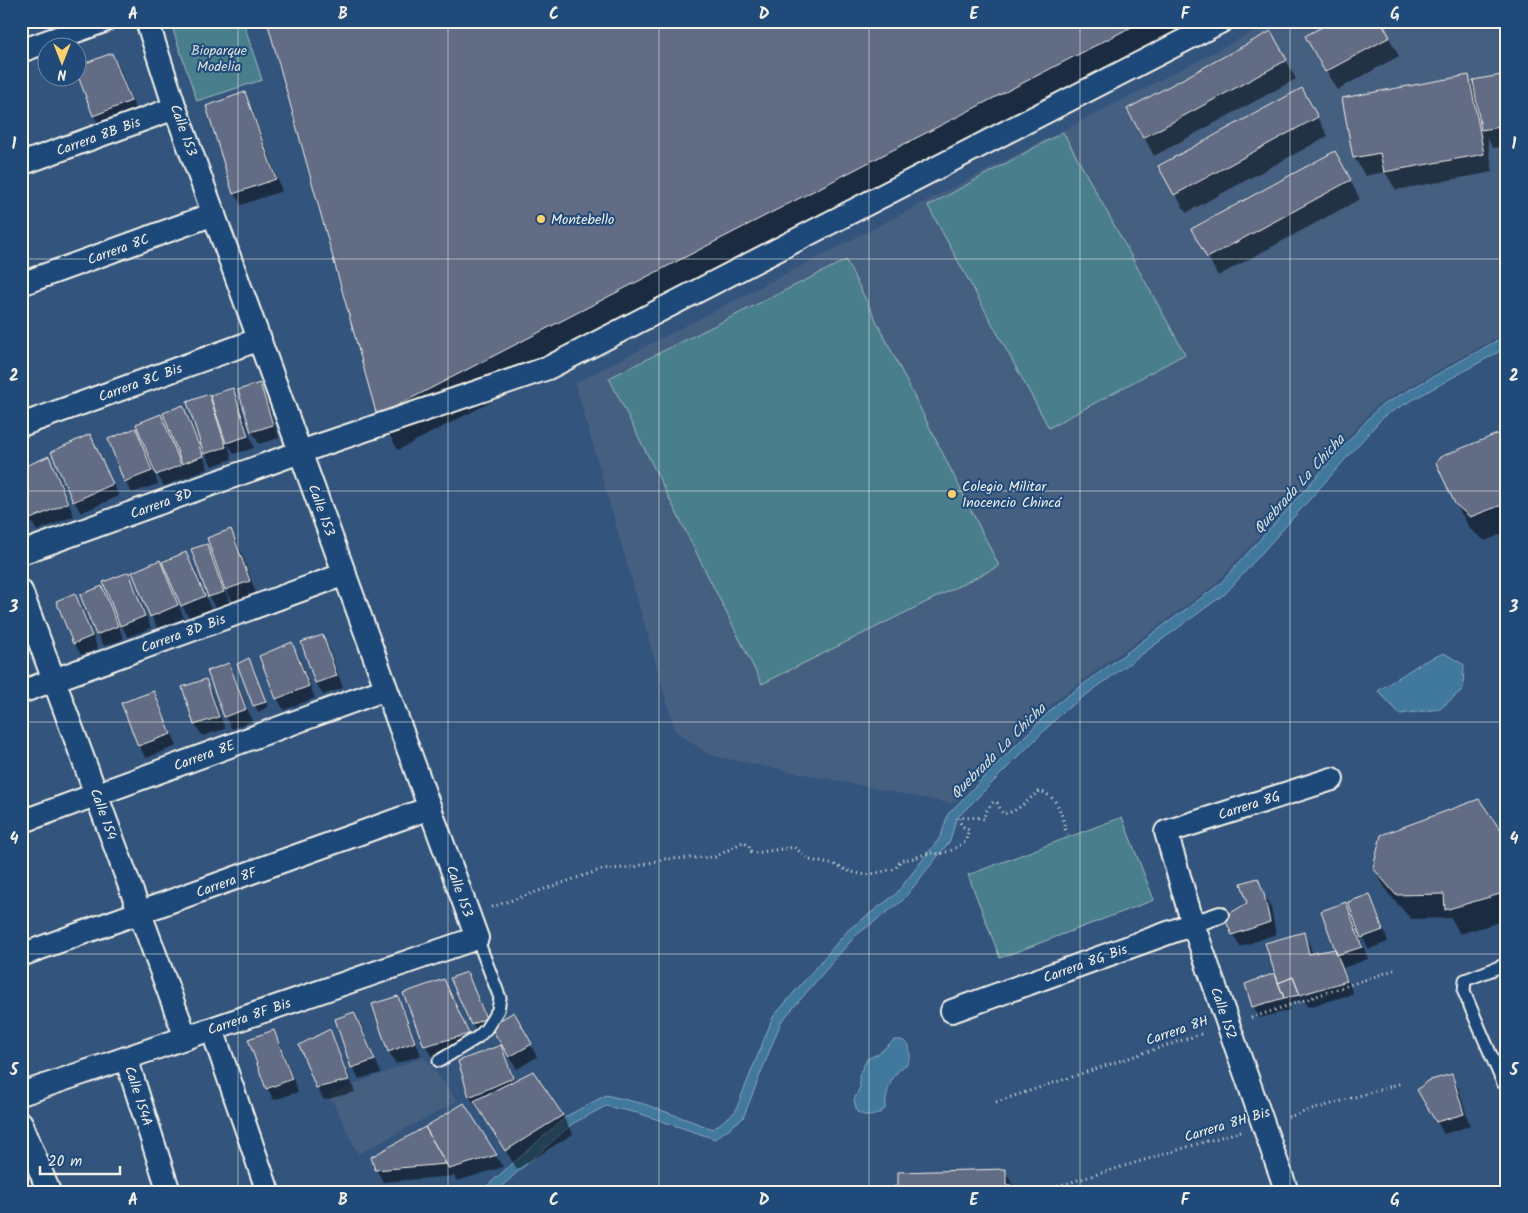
<svg xmlns="http://www.w3.org/2000/svg" width="1528" height="1213" viewBox="0 0 1528 1213" font-family="Kalam,sans-serif">
<rect width="100%" height="100%" fill="#33547d"/>
<filter id="ink" filterUnits="userSpaceOnUse"><feTurbulence type="fractalNoise" baseFrequency=".02" numOctaves="2"/><feDisplacementMap in="SourceGraphic" scale="10" xChannelSelector="R" yChannelSelector="G"/><feConvolveMatrix kernelMatrix="1 2 1 2 8 2 1 2 1" color-interpolation-filters="sRGB"/></filter>
<g filter="url(#ink)">
<path fill="#455e81" d="M1274,21H1507V332L1377,405L1216,584L1056,700L953,804L709,755L675,731L575,383Z
M424,1057L458,1101L358,1154L329,1094Z"/>
<path fill="#4a7f8d" stroke="#9fb8ba" d="M170,21H243L262,80L197,101Z
M1063,132L1185,354L1049,428L928,206Z
M846,260L999,566L762,684L609,378Z
M1122,817L1154,900L1000,958L968,875Z"/>
<path fill="#41789e" stroke="#89a8bc" d="M1507,335V347L1384,416L1226,593L1064,711L956,819L950,841L902,901L855,936L781,1022L743,1118L715,1139L641,1114L606,1106L572,1124L495,1192H480L567,1116L606,1095L644,1104L713,1129L735,1112L773,1017L848,930L896,894L941,836L948,814L988,773L1058,703L1219,585L1379,407Z
M1444,653L1464,665L1463,689L1440,709L1400,714L1378,691L1421,663Z
M894,1040H902L909,1045L910,1056L907,1064C890,1075 887,1090 885,1109C874,1117 869,1118 857,1112L854,1100L860,1087L859,1075L867,1059L878,1054Z"/>
<path fill="#0007" d="M268,21H1229L398,450L379,416Z
M1380,21L1399,56L1337,90L1307,37Z
M1281,51L1296,79L1154,156L1144,137Z
M112,54L119,66L137,114L101,128L94,116L78,73V67Z
M1468,76L1475,89L1507,76V146L1493,148L1487,138L1493,172L1396,190L1385,172L1365,176L1354,157Z
M244,94L251,106L282,191L241,205L234,193Z
M1312,108L1328,136L1186,213L1160,166Z
M1345,171L1360,199L1218,276L1208,257Z
M259,385L266,397L279,438L259,444L252,431Z
M232,389L239,401L254,448L234,454L228,444L232,459L212,466L203,450L202,451L208,469L164,486L155,471H154L158,484L132,493L125,481L136,430L143,443L144,442L161,415L168,429L183,407L190,419L201,449L203,448L208,396L214,407Z
M1507,432V532L1485,541L1470,529L1456,504Z
M90,436L119,496L81,513L74,501Z
M49,458L56,470L74,516L37,531L30,519Z
M231,531L238,543L256,593L233,602L226,590H225L230,604L216,609L209,597L192,550L206,545L214,559L215,558Z
M186,553L193,565L211,609L189,618L182,606L164,562Z
M159,562L166,574L184,618L158,628L151,616Z
M128,573L135,585L151,628L128,637L119,622H117L124,639L104,646L97,634L101,588L114,614H116Z
M75,595L82,607L98,649L81,655L74,643Z
M322,636L329,648L343,688L323,695L316,683Z
M292,644L299,656L315,698L284,710L277,698Z
M249,660L268,707L258,712L238,664Z
M228,664L235,676L252,721L232,729L225,717L209,672Z
M205,680L212,692L225,729L202,736L195,724Z
M153,692L160,704L177,746L146,758L139,746Z
M1505,838L1507,842V920L1460,934L1451,918L1411,919L1388,893L1374,868Z
M1257,880L1271,908L1276,934L1240,947L1233,934L1248,903Z
M1369,896L1376,908L1388,942L1369,949L1360,934H1359L1368,959L1343,968L1353,994L1308,1007L1304,1000L1288,1004L1290,1010L1260,1018L1253,1006L1277,974L1304,933L1310,945L1312,955L1337,950L1345,904L1354,920Z
M466,973L473,985L491,1027L521,1026L537,1057L517,1069L493,1030L479,1036L472,1024Z
M444,980L451,992L475,1047L432,1057L425,1045Z
M397,998L404,1010L421,1055L396,1064L389,1052Z
M354,1013L361,1025L381,1073L359,1079L352,1067Z
M329,1030L336,1042L355,1092L324,1100L317,1088Z
M273,1031L280,1043L298,1092L274,1100L267,1088Z
M500,1047L507,1059L515,1081L562,1115L573,1134L517,1169L479,1108L477,1109L470,1097L459,1062Z
M1451,1075L1458,1087L1470,1126L1444,1134L1419,1090Z
M463,1105L503,1167L457,1181L454,1176L383,1182L376,1169L372,1158L426,1129Z
M1005,1171L1017,1192H893Z"/>
<path fill="#636c85" stroke="#f4f1e8" d="M267,21H1143L377,416Z
M1333,21H1381L1390,37L1325,72L1305,36Z
M1271,31L1287,60L1143,138L1127,109Z
M112,53L131,101L93,116L78,76V66Z
M1507,74V126L1481,130L1473,80Z
M1469,75L1484,154L1384,172L1380,153L1353,158L1342,98Z
M1302,88L1318,117L1174,195L1158,166Z
M245,92L276,179L233,194L206,106Z
M1335,151L1351,180L1207,258L1191,229Z
M260,383L273,425L251,432L238,390Z
M233,388L248,436L226,443L210,395Z
M209,394L226,447L204,454L187,402Z
M183,405L203,456L182,464L163,413Z
M161,414L181,465L156,475L136,424Z
M136,428L152,471L124,482L108,439Z
M1507,430V503L1470,517L1455,504L1436,463L1440,457Z
M90,434L113,484L73,502L51,452Z
M49,456L68,503L28,520L21,502V468Z
M231,529L250,581L225,590L207,538Z
M207,544L224,592L208,597L191,549Z
M186,552L205,596L181,606L162,562Z
M160,560L178,605L150,617L132,572Z
M129,572L145,616L120,626L103,582Z
M102,586L118,626L96,635L80,595Z
M75,593L92,636L73,644L56,601Z
M323,635L337,676L315,683L301,642Z
M292,642L309,686L276,699L259,656Z
M249,658L266,702L253,706L237,664Z
M229,663L246,709L224,717L207,671Z
M206,679L219,717L194,725L182,687Z
M154,691L171,734L138,746L121,703Z
M1479,799L1506,838L1500,894L1445,910L1444,894L1396,895L1373,868L1381,835Z
M1258,878L1264,894L1270,922L1232,935L1224,917L1247,903L1241,883Z
M1370,894L1383,930L1361,938L1348,902Z
M1346,902L1362,947L1337,955L1321,911Z
M1304,932L1309,954L1335,949L1347,981L1300,995L1293,977L1278,983L1265,943Z
M467,972L486,1018L471,1025L450,978Z
M1275,973L1284,998L1252,1007L1245,984Z
M1293,977L1300,995L1284,998L1278,983Z
M444,979L469,1034L424,1046L403,993Z
M398,996L415,1042L388,1052L372,1004Z
M354,1012L375,1060L351,1068L335,1019Z
M514,1012L532,1044L509,1057L490,1026Z
M330,1029L349,1080L316,1088L299,1045Z
M274,1030L292,1079L266,1089L248,1039Z
M501,1045L513,1078L469,1097L458,1061Z
M533,1071L563,1115L505,1151L474,1101Z
M1452,1074L1464,1114L1436,1122L1417,1090L1427,1081Z
M464,1103L497,1155L449,1169L425,1127Z
M425,1127L446,1164L375,1170L371,1157Z
M1006,1169V1185H1011L1012,1192H892V1187L898,1186V1172Z"/>
<g fill="none" stroke-linecap="round" stroke-linejoin="round">
<defs>
<path id="service" d="M1507,964L1465,980L1464,992L1503,1083L1507,1085
M439,1061L478,1037L486,1029L498,1010L500,998L477,938"/>
<path id="pedestrian" d="M1193,924L1220,915"/>
<path id="minor" d="M21,51L104,21
M21,164L175,108
M21,284L214,214
M21,425L260,339
M21,553L300,452L548,368L1222,21
M21,591L186,1038
M21,692L345,574
M21,822L386,689
M21,955L430,808
M952,1011L1193,924
M212,1029L268,1192
M126,1058L169,1192
M21,1094L477,938L175,108L147,21
M21,1123L49,1192
M1287,1192L1193,924L1166,832L1332,779"/>
</defs>
<use href="#service" stroke="#f4f1e8" stroke-width="15"/>
<use href="#pedestrian" stroke="#f4f1e8" stroke-width="20"/>
<use href="#minor" stroke="#f4f1e8" stroke-width="26"/>
<path stroke="#f4f1e8" stroke-width="3" stroke-dasharray="1 4" stroke-linecap="butt" d="M492,907L600,870L634,867L665,859L715,857L743,842L749,846L750,851L755,853L794,847L810,860L835,865L851,872L866,875L895,869L901,860L910,859L929,853L941,854L952,850L965,842L969,830L962,826L959,820L960,817C968,819 976,816 984,819L985,813L993,802L997,803L1003,814C1019,812 1026,800 1040,791C1061,799 1061,815 1067,835
M1251,1018L1394,970
M996,1102L1204,1033
M1288,1117L1402,1083
M1058,1186L1241,1131"/>
<use href="#service" stroke="#1f4a7a" stroke-width="11"/>
<use href="#pedestrian" stroke="#1f4a7a" stroke-width="16"/>
<use href="#minor" stroke="#1f4a7a" stroke-width="22"/>
</g>
</g>
<path fill="none" stroke="#f4f1e8" stroke-width="1" stroke-opacity="0.55" d="M238,21V1192M448,21V1192M659,21V1192M869,21V1192M1080,21V1192M1290,21V1192M21,259H1507M21,491H1507M21,722H1507M21,954H1507"/>
<g fill="#ffd166" stroke="#1f4a7a" stroke-width="2">
<circle cx="541" cy="219" r="5"/>
<circle cx="952" cy="494" r="5"/>
</g>
<g text-anchor="middle" stroke-width="4" stroke-linejoin="round" paint-order="stroke">
<g font-size="14" fill="#dae0da" stroke="#1f4a7a">
<text x="219" y="55">Bioparque<tspan x="219" dy="16">Modelia</tspan></text>
</g>
<g font-size="14" fill="#f4f1e8" stroke="#1f4a7a">
<text transform="translate(184 130) rotate(70)" y="5">Calle 153</text>
<text transform="translate(98 136) rotate(-20)" y="5">Carrera 8B Bis</text>
<text transform="translate(118 249) rotate(-20)" y="5">Carrera 8C</text>
<text transform="translate(140 382) rotate(-20)" y="5">Carrera 8C Bis</text>
<text transform="translate(161 503) rotate(-20)" y="5">Carrera 8D</text>
<text transform="translate(322 510) rotate(70)" y="5">Calle 153</text>
<text transform="translate(183 633) rotate(-20)" y="5">Carrera 8D Bis</text>
<text transform="translate(204 755) rotate(-20)" y="5">Carrera 8E</text>
<text transform="translate(1249 805) rotate(-18)" y="5">Carrera 8G</text>
<text transform="translate(104 814) rotate(70)" y="5">Calle 154</text>
<text transform="translate(226 882) rotate(-20)" y="5">Carrera 8F</text>
<text transform="translate(460 891) rotate(70)" y="5">Calle 153</text>
<text transform="translate(1085 963) rotate(-20)" y="5">Carrera 8G Bis</text>
<text transform="translate(1224 1013) rotate(71)" y="5">Calle 152</text>
<text transform="translate(249 1016) rotate(-19)" y="5">Carrera 8F Bis</text>
<text transform="translate(1177 1030) rotate(-19)" y="5">Carrera 8H</text>
<text transform="translate(139 1096) rotate(72)" y="5">Calle 154A</text>
<text transform="translate(1227 1124) rotate(-17)" y="5">Carrera 8H Bis</text>
</g>
<g font-size="14" fill="#f4f1e8" stroke="#1f4a7a" text-anchor="start">
<text x="551" y="224">Montebello</text>
<text x="962" y="491">Colegio Militar<tspan x="962" dy="16">Inocencio Chincá</tspan></text>
</g>
<g font-size="15" font-style="italic" fill="#d9dfdd" stroke="#1f4a7a">
<text transform="translate(1299 484) rotate(-48)" y="5">Quebrada La Chicha</text>
<text transform="translate(998 751) rotate(-45)" y="5">Quebrada La Chicha</text>
</g>
</g>
<rect width="1528" height="1213" fill="none" stroke="#1f4a7a" stroke-width="55"/>
<g transform="translate(62 62) rotate(180)"><circle r="24" fill="#1f4a7a" stroke="#748da6"/>
<path d="M0-4L9 19L0 12L-9 19Z" fill="#ffd166"/>
<text y="-8" font-size="14" font-weight="bold" text-anchor="middle" fill="#f4f1e8">N</text>
</g>
<path d="M40 1166v8h80v-8" fill="none" stroke="#f4f1e8" stroke-width="2.5"/>
<text x="48" y="1166" font-size="15" fill="#f4f1e8" stroke="#1f4a7a" stroke-width="4" paint-order="stroke">20 m</text>
<rect x="28" y="28" width="1472" height="1158" fill="none" stroke="#f4f1e8" stroke-width="2"/>
<g font-size="16" text-anchor="middle" font-weight="bold" fill="#f4f1e8">
<text x="133" y="19">A</text>
<text x="343" y="19">B</text>
<text x="554" y="19">C</text>
<text x="764" y="19">D</text>
<text x="974" y="19">E</text>
<text x="1185" y="19">F</text>
<text x="1395" y="19">G</text>
<text x="14" y="149">1</text>
<text x="1514" y="149">1</text>
<text x="14" y="381">2</text>
<text x="1514" y="381">2</text>
<text x="14" y="612">3</text>
<text x="1514" y="612">3</text>
<text x="14" y="844">4</text>
<text x="1514" y="844">4</text>
<text x="14" y="1075">5</text>
<text x="1514" y="1075">5</text>
<text x="133" y="1205">A</text>
<text x="343" y="1205">B</text>
<text x="554" y="1205">C</text>
<text x="764" y="1205">D</text>
<text x="974" y="1205">E</text>
<text x="1185" y="1205">F</text>
<text x="1395" y="1205">G</text>
</g>
</svg>
